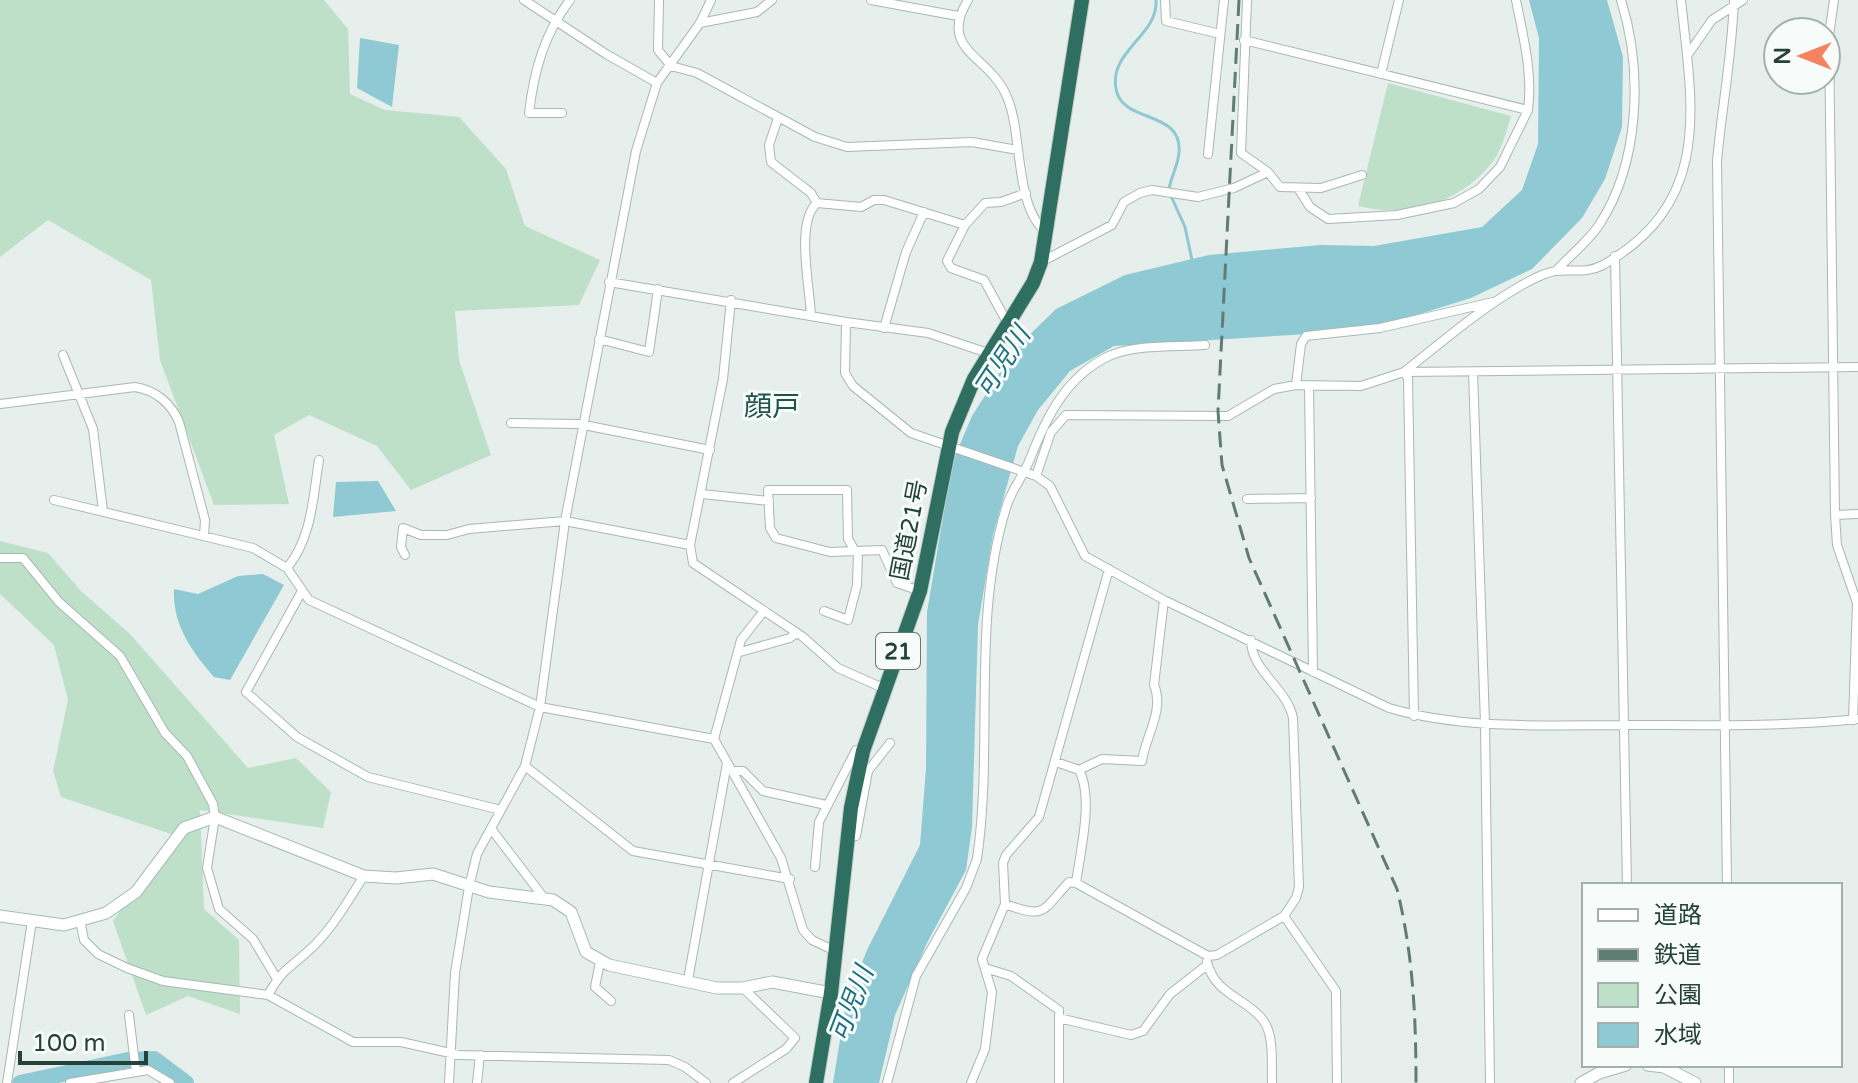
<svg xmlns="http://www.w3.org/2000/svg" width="1858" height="1083" viewBox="0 0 1858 1083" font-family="'Varela Round','Noto Sans JP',sans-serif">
<rect width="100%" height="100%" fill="#e6efeb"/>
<path fill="#bfe0c8" d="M0,0H324L348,29L350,94L385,110L459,117L506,169L525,226L600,260L579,305L455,311L459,360L491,455L411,490L377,446L309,415L274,435L289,504L214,505L160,360L151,280L48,220L0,257Z
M1388,83L1511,116C1507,129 1503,145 1496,157C1465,202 1409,219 1358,206Z
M0,541L48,553L81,591L130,634L248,768L296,758L331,792L323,828L200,810L204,909L239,940L240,1014L188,996L146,1015L113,921L174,835L61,797L53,771L68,700L54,645L0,594Z"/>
<path fill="#8ec9d4" d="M1529,0H1607L1623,57L1622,127L1605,179L1582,218L1532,269L1471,298L1394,322L1307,334L1114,346L1070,371L1038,410L1018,446L993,535L978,625L972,827L966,870L927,943L895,1015L879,1083H833L846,1003L867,950L920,845L926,769L927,612L952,463L972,416L1014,350L1056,309L1125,275L1209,255L1320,245L1374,246L1482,227L1522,190L1538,144L1539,38Z
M360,38L399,45L392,107L357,88Z
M378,481L396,511L333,517L336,482Z
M263,574L284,585L230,680L214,677C192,652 172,624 174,589L198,594L238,576Z"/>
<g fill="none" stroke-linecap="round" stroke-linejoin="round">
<path stroke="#8ec9d4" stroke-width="3" d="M1156,0C1159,36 1105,52 1117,93C1127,123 1183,111 1179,153C1178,165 1171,177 1169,189
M1171,196L1185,227L1192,260"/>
<path stroke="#8ec9d4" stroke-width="16" d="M20,1083L128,1060L154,1059L186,1083"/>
<defs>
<path id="street" d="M524,0L606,54L657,83
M659,0L658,50L671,66L697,73L815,137L847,147L972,142L1018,150
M871,0L958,16
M968,0C937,51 990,55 1007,97C1023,133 1014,207 1046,232
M1165,0L1166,21L1220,34
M1247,0L1241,153L1268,172
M1834,0L1829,35L1835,515L1837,545L1857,603L1853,720
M700,23L757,12L772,0
M1244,40L1528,110C1533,73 1523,36 1516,0
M1689,53L1712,20L1743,0
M1381,74L1399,0
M562,113H529C534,71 544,34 570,0
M778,118L769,145L771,162L811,193L817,203
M1208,154L1224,0
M1298,188L1310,207L1328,219L1397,215L1454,203L1479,189L1500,167L1528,110
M965,225L947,261L951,268L984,280L1008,324
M1615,256L1627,885
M1041,262L1112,225L1124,202L1140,193L1152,190L1198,197L1234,188L1268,172L1280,187L1321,188L1362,175
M1557,270C1570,255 1588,242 1599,225C1640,163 1643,70 1621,0
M609,282L846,322L928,333L988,353
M731,300L723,379L690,545L693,563L803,637L838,668L883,688
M811,316C810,287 795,222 817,203L861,207L874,200H884L965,225L985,203L1001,202L1026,193
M846,322L845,373L853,386L911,433L1036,476L1050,486L1085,556L1164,600L1389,708C1464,730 1547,725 1626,725C1703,725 1781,727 1858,719
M884,328L906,252L924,212
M599,339L649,352L658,289
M63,355L93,429L103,511
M1404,372C1443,341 1480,309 1522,285C1531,280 1545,272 1556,271C1573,269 1586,274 1603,265C1714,202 1692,105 1681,0
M1404,372L1408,378L1414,716
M1473,372L1485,723L1490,1083
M1296,385L1301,344L1306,336L1380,328L1493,302
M1309,386L1313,672
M0,404L135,387C155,390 171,403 179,422L205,520L204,536
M511,423L579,424L710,450
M1036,476L1051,432L1066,415L1228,416L1274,389L1296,385L1361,386L1404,372L1858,367
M702,494L769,501
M1247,499L1311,498
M54,500L253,548L287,568L309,600L540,707L714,739
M1835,515L1858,514
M855,551L848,539L847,490H768L770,528L776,538L830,552L882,550L897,583L920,591
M405,555L401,547L403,528L421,535H447L469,529L565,521L690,545
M0,558H23L59,602L120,656L165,733L187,756L213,804L215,817L207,868L219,909L253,939L277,979
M287,568C312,538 313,497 319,460
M302,591L246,692L297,737L368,777L501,810
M824,611L848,620L857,585L858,551
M763,612L741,640L714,739L781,858L803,930L812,940L835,951
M740,652L790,638L796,633
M1056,762L1079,770
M525,766L633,851L790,879
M1079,770C1094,797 1080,853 1076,883L1208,956L1217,955L1284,916L1296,898L1299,887L1293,718C1287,688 1251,671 1251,640
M1079,770L1102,759L1142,761C1145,737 1165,710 1154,685L1164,600
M734,771H743L763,791L826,805
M492,830L544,898
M856,836L868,771L890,743
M815,867L819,822L856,750L863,751
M1727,885L1717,161C1722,107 1732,55 1734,0
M1005,904C1046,919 1041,912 1069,882L1076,883
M1284,916L1336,991L1337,1083
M80,920L84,940L98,954L127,968L163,981L268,995L353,1042H401L459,1055L669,1060L685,1067L706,1083
M600,962L595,987L611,1001
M1207,962C1215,995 1245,997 1263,1020C1275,1036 1271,1065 1272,1083
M985,968L1011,976L1059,1010V1083
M688,980L727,763
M268,995C282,970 286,971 306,953C330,933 347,902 364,876
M129,1015L136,1072
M1059,1018L1131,1035L1143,1031L1170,994L1207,965
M1729,1065V1083
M7,1083L32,921
M70,1083L148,1070L170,1083
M449,1083L455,973L469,887L477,854L525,766L540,707L565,521L636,151L657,83L700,23L711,0
M477,1083L480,1055
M733,1083L786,1049L795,1038L743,988
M887,1083L916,976L966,888L977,859C994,743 971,621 1006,508C1011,490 1023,477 1030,459C1046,418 1066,376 1109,356C1136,344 1176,347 1205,345
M971,1083L985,1049L992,992L982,959L1005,904L1003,863L1006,855L1039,817L1109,569"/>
<path id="secondary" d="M0,916L64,925L106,913L136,892L184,828L215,817L364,876L396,878L433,874L489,892L553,900L571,912L586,952L609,965L717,988H743L772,982L831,993
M1648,1065L1664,1067L1695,1083
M1581,1083L1599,1073L1626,1065"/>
<path id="highway" d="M816,1083L831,993L851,808L863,751L920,591L952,432L974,379L1033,283L1041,262L1082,0"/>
</defs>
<use href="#street" stroke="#a8b8b2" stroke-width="10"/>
<use href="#secondary" stroke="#a4bbb3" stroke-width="13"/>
<use href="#highway" stroke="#c2cac8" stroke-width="16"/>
<use href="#street" stroke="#fff" stroke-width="8"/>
<use href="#secondary" stroke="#fff" stroke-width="11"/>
<use href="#highway" stroke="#2f6f62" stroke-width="14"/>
<path stroke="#5f7d75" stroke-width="3" stroke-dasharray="16 8" stroke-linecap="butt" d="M1239,0L1218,411L1222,465L1249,558L1397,889C1413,954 1416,1016 1416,1083"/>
</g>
<g text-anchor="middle" stroke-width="6" stroke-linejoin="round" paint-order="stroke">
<rect fill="#f7fbf9" stroke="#637a73" stroke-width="2" x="876" y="633" width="44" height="36" rx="6"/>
<g font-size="22" font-weight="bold" fill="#24423a">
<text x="898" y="659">21</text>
</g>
<g font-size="24" fill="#24423a" stroke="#f7fbf9">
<text transform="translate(909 530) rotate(-79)" y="8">国道21号</text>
</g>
<g font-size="26" font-style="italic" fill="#1c6f80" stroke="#f7fbf9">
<text transform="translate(1002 362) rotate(-57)" y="9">可児川</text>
<text transform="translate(851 1004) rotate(-69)" y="9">可児川</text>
</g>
<g font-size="28" fill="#1f5548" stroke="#f7fbf9">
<text x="772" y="416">顔戸</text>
</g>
</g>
<rect x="1582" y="883" width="260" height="184" fill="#f7fbf9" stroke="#a3b1ad" stroke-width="2"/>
<rect x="1598" y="909" width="40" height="12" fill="#ffffff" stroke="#a3b1ad" stroke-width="2"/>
<text x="1654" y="923" font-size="24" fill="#24423a">道路</text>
<rect x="1598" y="949" width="40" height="12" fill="#5f7d75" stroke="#a3b1ad" stroke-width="2"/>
<text x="1654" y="963" font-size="24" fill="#24423a">鉄道</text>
<rect x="1598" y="983" width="40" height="24" fill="#bfe0c8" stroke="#a3b1ad" stroke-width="2"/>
<text x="1654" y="1003" font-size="24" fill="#24423a">公園</text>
<rect x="1598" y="1023" width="40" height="24" fill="#8ec9d4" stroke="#a3b1ad" stroke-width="2"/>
<text x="1654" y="1043" font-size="24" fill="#24423a">水域</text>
<g transform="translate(1802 56) rotate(270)"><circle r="38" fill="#f7fbf9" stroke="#a3b1ad" stroke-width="2"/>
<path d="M0-6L14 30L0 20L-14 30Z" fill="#f4845f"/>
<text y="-12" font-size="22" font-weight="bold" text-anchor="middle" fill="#24423a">N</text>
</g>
<path d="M20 1051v12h126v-12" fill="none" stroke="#24423a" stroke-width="4"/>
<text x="32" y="1051" font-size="24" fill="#24423a" stroke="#f7fbf9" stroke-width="6" paint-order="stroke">100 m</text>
</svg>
